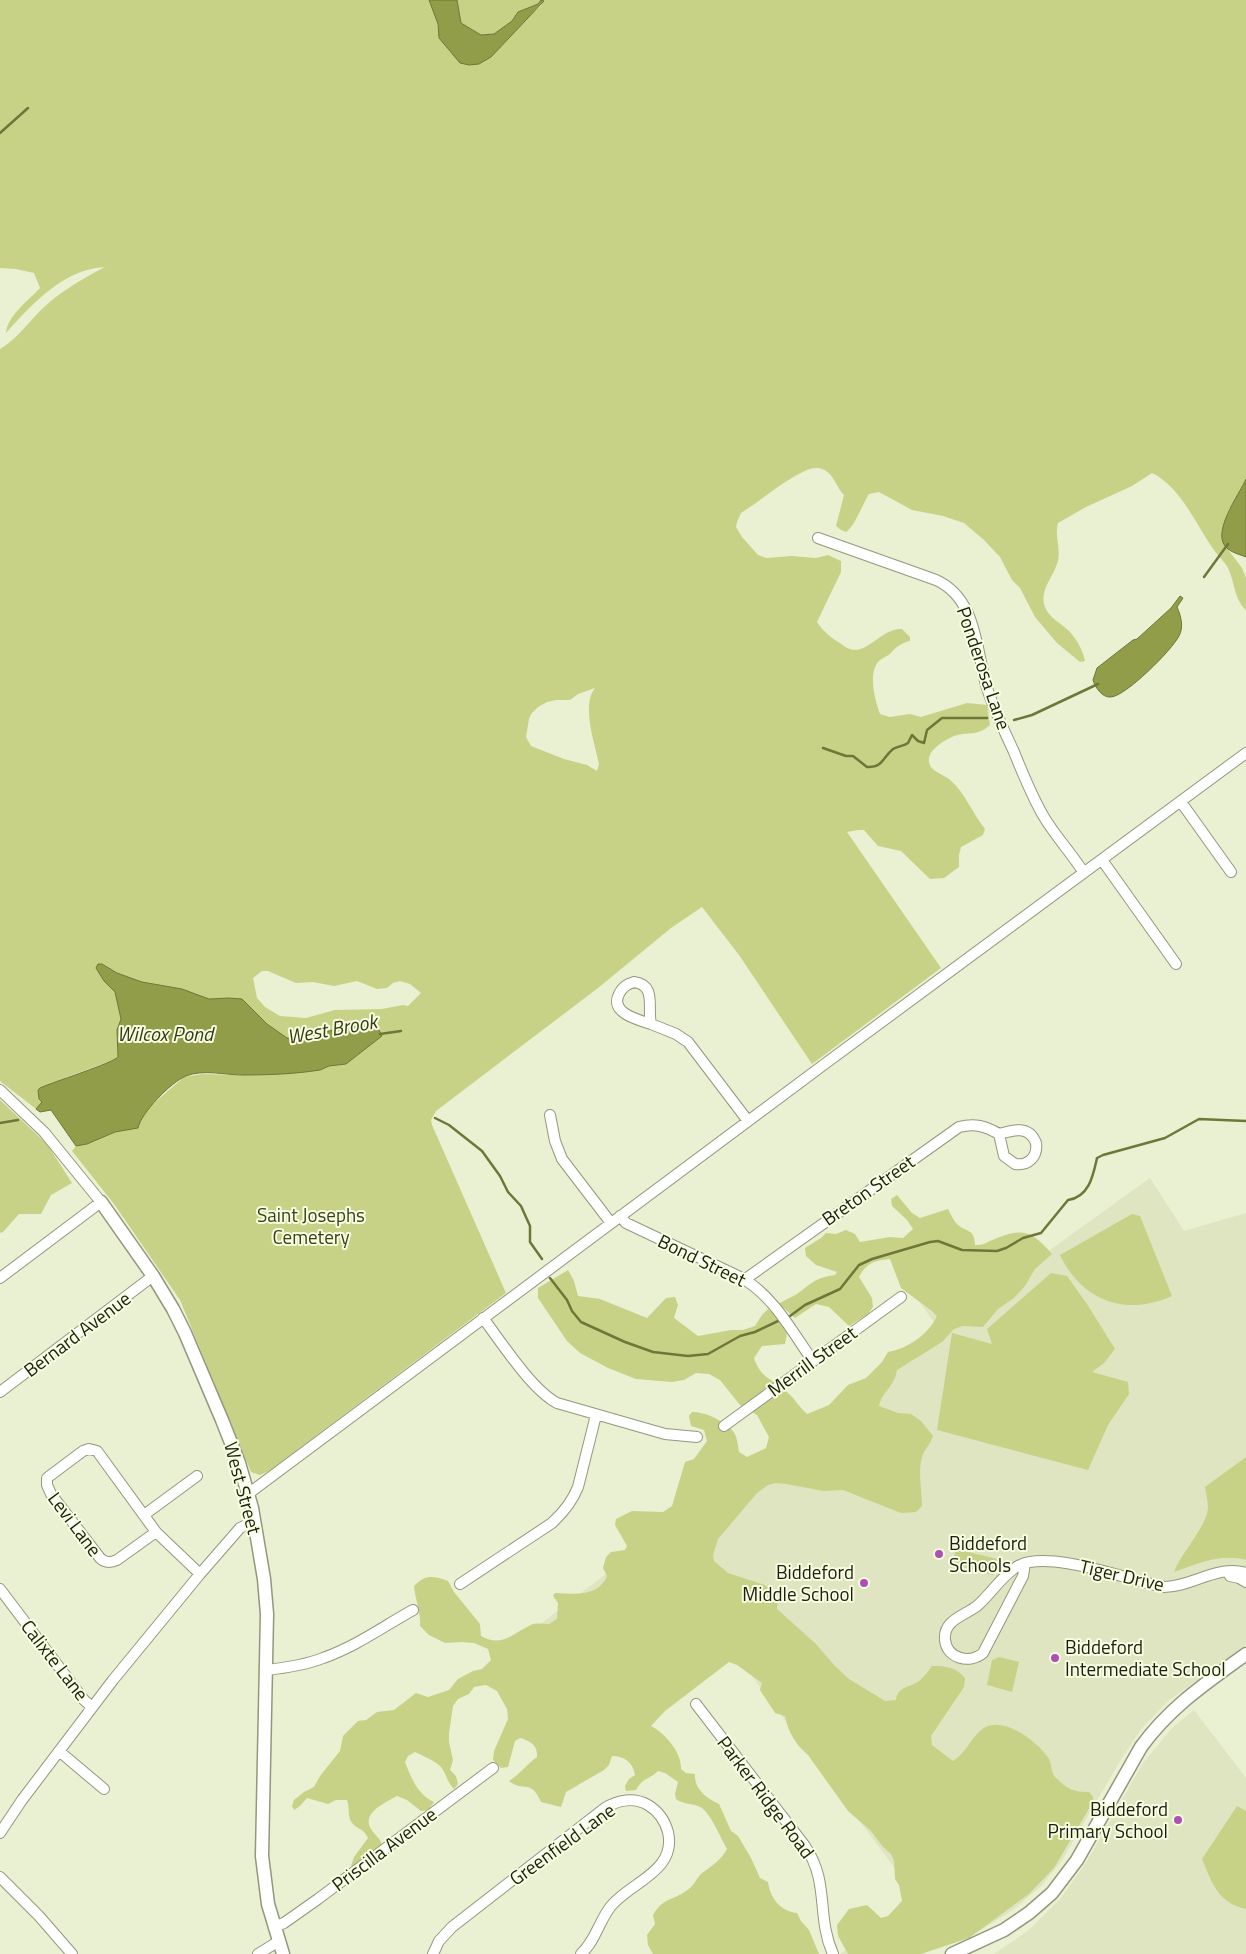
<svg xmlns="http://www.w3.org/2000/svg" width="1246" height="1954" viewBox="0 0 1246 1954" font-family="'Titillium Web',sans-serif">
<rect width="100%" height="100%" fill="#eaf0d2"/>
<path fill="#dee5c0" d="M1150,1178L1184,1231L1246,1213V1644L1167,1702L1143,1727L1123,1756L1061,1862L1041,1886L1013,1910L981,1930L958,1941L917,1954H840L917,1898L734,1652L517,1642L747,1466L939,1329L916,1297L972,1306Z
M1194,1710L1246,1778V1954H994L1029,1930L1061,1898L1087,1861L1143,1763L1172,1728Z"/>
<path fill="#c7d287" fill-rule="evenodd" d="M0,0H429L438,25L439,38L491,57L525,20L541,6L543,0H1246V479L1228,512L1223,543L1242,568L1246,578V610C1234,599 1235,583 1228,568C1225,562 1218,556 1214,550C1196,525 1181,487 1152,473L1132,486L1086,507L1058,523C1054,537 1062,549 1057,564C1052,579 1039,591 1045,607C1050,619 1061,623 1069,631C1077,639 1083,651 1085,661L1080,662L1057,643L1035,617L1020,588L1012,580L1000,557L984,540L964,523L943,516L912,510L879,492L869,494C862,505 855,526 846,532L841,530L836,526L844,495C836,487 834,473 822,469C818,467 811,468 807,470C784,480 763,499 741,513L737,522L736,527L742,537L758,555L766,558L792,556L816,558L828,555L841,561V572L817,622C823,631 831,638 840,643C843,645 846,648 850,649C867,655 883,627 902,629L910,637V641C901,643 896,647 890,654C887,656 883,658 880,660C867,671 875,701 880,714L890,717L910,714L921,717L967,703L987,705L990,725C977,737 969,731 954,736C945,740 927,750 929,762C930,771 942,774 949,779C965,792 972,813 985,829L983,835L961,847L959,855V867L944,878L930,879L901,851L878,846L864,830H858L847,832L941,968L812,1064L739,955L702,907L671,928L598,988L436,1111L431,1120L432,1125L506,1293L269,1471L260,1475L251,1472L180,1300L114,1204L72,1151L76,1146L87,1144L115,1132L138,1128L139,1121L147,1109L184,1077L202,1074L241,1075L320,1070L329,1066L346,1064L382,1036L379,1030L343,1027L333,1031L298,1039L287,1038L267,1024L242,999L229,998L209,999L182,989L142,982L117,973L102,964L96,968L115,992L121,1019L117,1030L118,1057L116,1059L67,1077L38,1090L39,1099L43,1102L36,1109L0,1081V349C16,340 27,324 40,311C59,292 82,279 105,267C64,269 32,304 6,333C7,316 29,300 40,288L34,273L16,269L0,268ZM595,688C581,705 595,744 599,764L597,771L587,765L564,759L531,746L526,737L529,719L531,714L538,707L547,702L556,700H570L578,694ZM262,971H268L296,983L313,982L334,986L357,981L377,989L387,988L393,983L400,981L410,984L421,993L408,1006L403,1005L382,1009L335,1010L306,1018L280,1016L265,1007L257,998L253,978Z
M457,0H541L538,4L518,12L512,21L494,34L481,35L461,23Z
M0,1100L47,1144L72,1183L51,1195L41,1214H19L3,1232L0,1233Z
M897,1195L912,1213L920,1218L948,1209C951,1214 953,1220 957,1224C966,1233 974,1227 975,1245C982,1245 984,1244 990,1241C1020,1228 1030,1228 1052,1254L1035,1269L1025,1286L1014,1298L998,1309L983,1327L963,1326L954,1329L942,1342L897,1370C894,1388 882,1391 879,1406L898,1413L911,1414L921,1421L933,1436C931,1443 926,1448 923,1454C917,1471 922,1488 922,1506L916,1512L901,1513L843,1490L824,1491L786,1484L776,1483L768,1485L757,1493L718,1539L713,1555L714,1561L728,1573L765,1585L778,1599L777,1609L816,1644L834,1665L849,1679L885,1701L896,1700C898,1686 909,1688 919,1681C924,1677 928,1672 932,1666C946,1666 956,1667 965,1678L964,1687L931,1736L932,1745L953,1761C967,1753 971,1736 984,1728C1004,1715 1039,1743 1049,1759C1052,1765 1051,1772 1055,1777C1067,1789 1073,1792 1089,1792L1093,1797V1802L1054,1868L1029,1894L969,1938L921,1954H848L838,1936L837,1925L849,1909L867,1905L881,1918L888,1916L902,1901L899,1885L895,1879L894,1861L891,1854L883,1847L871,1831L848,1811L808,1755C796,1745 788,1732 785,1716L775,1713L760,1690L762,1683L737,1665L729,1662L665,1711L651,1726C665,1733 682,1753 681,1769L686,1773L695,1774C694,1789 706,1798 719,1804L731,1831L738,1836L751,1858L760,1878L768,1882C770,1898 780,1911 797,1913L801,1921L809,1930L819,1954H653L648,1945L647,1935L655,1924L653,1915C664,1896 675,1901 690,1888C695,1884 697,1877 702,1873C712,1866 721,1860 727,1849C720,1837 712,1816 702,1808C694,1803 684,1805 676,1799L675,1794L678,1782L665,1773L658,1771C649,1780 643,1777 636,1790L626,1791L625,1786L629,1779L635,1775C633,1762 624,1756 612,1756L609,1765L604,1770L566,1792L561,1807L541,1802C531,1778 523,1793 509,1781C520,1774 527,1764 537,1757C538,1745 530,1741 520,1738L515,1741L508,1767L501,1768L493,1760L494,1751L508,1719L507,1709L497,1691L486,1685L474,1687L469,1694L458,1699L453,1706L449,1733V1742L453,1760L450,1770L456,1776L458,1784L454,1789C447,1782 446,1773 441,1767C434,1760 423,1756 415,1752L408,1756L405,1762C411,1778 418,1795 434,1802L428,1810L421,1811L407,1800L397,1796C386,1802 361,1813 371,1829C376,1837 379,1836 382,1845L362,1859L353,1867L351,1866L354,1857L368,1838C362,1827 360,1831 353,1824C347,1819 350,1808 347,1800H336L328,1804L307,1798L300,1806L294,1810L292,1806L294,1800L304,1792L314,1787L320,1776L340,1751L343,1736L358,1721L366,1720L377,1712L394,1710L416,1693L428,1697L449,1690L458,1679L473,1671L482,1669L491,1660L488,1649L474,1643L462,1642L445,1643L429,1635L420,1626C421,1612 415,1599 414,1586C426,1574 433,1576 448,1581L454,1592L480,1624L481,1636C503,1649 515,1631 533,1624C538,1623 544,1624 549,1624L557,1619L558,1603L553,1596L555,1593C575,1594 598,1597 607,1576L603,1568L606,1557L611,1552L625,1550L627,1546L615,1525L616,1519L632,1511L663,1512L672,1506L685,1462L694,1459L707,1441L704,1430L691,1426L689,1416L692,1412C706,1412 722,1420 732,1430C737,1435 738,1445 739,1452L747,1457L766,1448L769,1437L757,1415L740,1405L720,1380L709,1374L696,1373L684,1380L672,1382L636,1379L608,1368L580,1353L567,1341L538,1298V1288L568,1270L574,1281L578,1296L600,1299L647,1318L666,1298L675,1297L678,1305L674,1318L698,1336L731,1330H743L755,1326L762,1315L768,1309L777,1316L787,1333L785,1344L762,1346L754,1358C762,1381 773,1378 788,1393C795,1399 799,1407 807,1414L829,1405L848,1385L866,1378L882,1362L888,1352C907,1349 929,1334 937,1316L932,1311L901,1288L890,1259C875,1260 866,1263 859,1277L872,1298L873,1307L868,1314L849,1326L829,1307L816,1304L795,1318L779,1304C785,1299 791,1298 797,1294C811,1284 816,1277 835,1275L837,1272L816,1265L806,1256L805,1248L821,1238L826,1233L836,1234L846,1230L855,1234L860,1242L890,1237L903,1238L913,1229L907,1220L892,1206L891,1199Z
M1132,1214L1140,1216L1172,1296C1126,1317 1082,1301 1060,1255Z
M1051,1273L1067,1276L1087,1304L1115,1349L1104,1363L1092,1372L1128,1382L1129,1394L1108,1425L1088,1470L937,1430L952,1333L992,1344L987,1329Z
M1246,1457V1560C1221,1553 1197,1564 1174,1572C1181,1553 1207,1526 1208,1508C1208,1501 1206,1494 1205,1487Z
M956,1549L997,1559L993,1575L952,1564Z
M999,1657L1019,1662L1012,1692L987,1685L992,1660Z
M1237,1806L1246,1811V1909C1218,1903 1212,1883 1202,1859Z"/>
<path fill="#919d48" stroke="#6e7738" d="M429,0H457L461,23L481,35L494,34L512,21L518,12L538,4L541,0L544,1L491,57L479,64L469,65L460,63L439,38L438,24Z
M1246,479V557C1241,555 1233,553 1228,549C1209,535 1239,495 1246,479Z
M1180,596L1183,598L1177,607C1181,616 1184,627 1179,636C1172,650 1126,696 1111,697C1102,698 1095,687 1093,680L1097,668L1133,640L1137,639L1171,608Z
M98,964H102L117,973L142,982L182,989L209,999L229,998L242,999L267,1024L287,1038L298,1039L349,1026L372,1027L379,1030L382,1036L346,1064L329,1066L320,1070C295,1074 268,1075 243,1075C225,1075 203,1069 186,1076C171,1082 141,1113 138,1128L115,1132L87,1144L76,1146L51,1110L40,1112L36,1109L42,1102L39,1099L38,1090L40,1088C53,1082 113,1063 118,1057L117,1030L121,1019L115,992L104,981L96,968Z"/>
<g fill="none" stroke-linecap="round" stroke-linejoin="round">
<path stroke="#6e7738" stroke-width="2.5" d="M0,133L28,108
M1204,577L1228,544
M1014,720L1032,715L1098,684
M823,748L846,756H853L867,767C883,768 883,757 893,749C898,746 904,746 908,743L912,735L918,741L924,743L927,730L942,718H987
M380,1034L401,1031
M435,1118L449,1125L482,1151L500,1176L508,1192L521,1206L530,1226V1242L542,1259
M0,1123L18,1120
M550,1278L567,1300L572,1311L581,1322L625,1342L653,1352L688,1356L708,1354L740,1336L755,1332L778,1321
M790,1316L805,1305L840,1289L859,1265L872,1259L930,1242L938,1241L962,1250L997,1251L1006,1248L1023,1238L1041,1233L1068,1200C1089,1197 1093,1176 1097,1158L1103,1155L1165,1138L1199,1119L1246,1121"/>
<defs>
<path id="minor" d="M818,538L936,580C976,598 976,647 986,685C993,708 1004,730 1014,752C1023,774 1032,797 1044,817C1056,837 1072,854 1084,873
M1181,802L1231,872
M1102,860L1176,964
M634,982C657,985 647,1008 651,1024C639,1020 609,1013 619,994C622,987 627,984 634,982Z
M651,1024L676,1034L688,1042L748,1121
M0,1090L44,1132L101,1202L0,1278
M550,1115L555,1141L562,1159L611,1223
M620,1216L626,1223L740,1277C772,1294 792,1331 812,1360
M744,1280L959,1127C975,1123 985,1126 999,1134L1004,1156L1015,1164C1028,1166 1038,1157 1036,1143C1029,1125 1013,1130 999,1134
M483,1318C502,1343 531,1389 557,1403L665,1434L697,1437
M0,1392L153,1276
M724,1426L901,1297
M248,1494L826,1063L1246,753
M144,1515L197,1476
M156,1532L117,1560C110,1563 105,1563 100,1558L51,1494L47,1485V1478L83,1451L89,1449L97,1451L156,1532L200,1574
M1025,1563L1023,1576L983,1653C970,1664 947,1659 945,1640C943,1620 964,1616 977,1606C991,1594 1002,1575 1018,1566C1049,1549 1128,1580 1164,1587C1192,1587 1218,1564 1246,1573
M1230,1576L1239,1578L1246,1582
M460,1584L552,1523C564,1512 572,1502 578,1487L596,1415
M0,1589L84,1700L92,1707
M266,1670C285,1668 305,1665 323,1658C355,1647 384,1626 413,1610
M696,1704L805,1846C830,1883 816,1916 833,1954
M59,1751L104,1789
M0,1833L22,1800L113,1680L200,1574L240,1528L254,1521
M0,1877L39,1916L72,1954
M274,1927L284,1923L318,1899L493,1768
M258,1954L279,1941
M433,1954L439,1941L452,1927L605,1808C618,1800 634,1797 648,1805C658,1811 665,1821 668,1832C677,1871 631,1882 611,1906C599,1921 596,1940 581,1954"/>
<path id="tertiary" d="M101,1202L153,1276L173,1309L185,1333L222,1420L239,1463L252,1508L264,1579L267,1614L262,1856L268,1904L283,1954
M952,1954L1004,1930L1029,1913L1052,1893L1077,1860L1141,1747C1170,1707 1206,1683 1246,1654"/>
</defs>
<use href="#minor" stroke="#93987d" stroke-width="12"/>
<use href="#tertiary" stroke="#93987d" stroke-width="15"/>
<use href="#minor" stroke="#fff" stroke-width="10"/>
<use href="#tertiary" stroke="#fff" stroke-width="12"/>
</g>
<g fill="#b04eb5" stroke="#f7fddf" stroke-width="2">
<circle cx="939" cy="1554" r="5"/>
<circle cx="864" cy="1583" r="5"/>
<circle cx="1055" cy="1658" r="5"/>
<circle cx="1178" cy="1820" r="5"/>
</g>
<g text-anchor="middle" stroke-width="4" stroke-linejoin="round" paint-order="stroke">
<g font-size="19" fill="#1c1d13" stroke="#f7fddf">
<text transform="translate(984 668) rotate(71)" y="7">Ponderosa Lane</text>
<text transform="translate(868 1190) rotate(-35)" y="7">Breton Street</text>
<text transform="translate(702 1260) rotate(26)" y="7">Bond Street</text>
<text transform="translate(77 1334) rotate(-37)" y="7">Bernard Avenue</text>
<text transform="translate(812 1361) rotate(-36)" y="7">Merrill Street</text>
<text transform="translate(243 1488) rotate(75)" y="7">West Street</text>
<text transform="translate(75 1524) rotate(53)" y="7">Levi Lane</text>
<text transform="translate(1122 1575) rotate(13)" y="7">Tiger Drive</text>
<text transform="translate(55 1660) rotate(52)" y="7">Calixte Lane</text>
<text transform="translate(766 1797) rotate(53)" y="7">Parker Ridge Road</text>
<text transform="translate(562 1844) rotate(-36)" y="7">Greenfield Lane</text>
<text transform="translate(384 1849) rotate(-37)" y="7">Priscilla Avenue</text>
</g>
<g font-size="19" fill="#3a3f1b" stroke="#f7fddf">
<text x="311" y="1222">Saint Josephs<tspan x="311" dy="22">Cemetery</tspan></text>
</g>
<g font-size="19" fill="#1c1d13" stroke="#f7fddf" text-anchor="start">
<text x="949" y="1550">Biddeford<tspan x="949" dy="22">Schools</tspan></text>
<text x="854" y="1579" text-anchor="end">Biddeford<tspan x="854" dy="22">Middle School</tspan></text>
<text x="1065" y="1654">Biddeford<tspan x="1065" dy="22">Intermediate School</tspan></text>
<text x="1168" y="1816" text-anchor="end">Biddeford<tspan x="1168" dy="22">Primary School</tspan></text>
</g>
<g font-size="20" font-style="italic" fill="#363b17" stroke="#f7fddf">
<text transform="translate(332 1029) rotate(-10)" y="7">West Brook</text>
<text x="165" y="1041">Wilcox Pond</text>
</g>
</g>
</svg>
